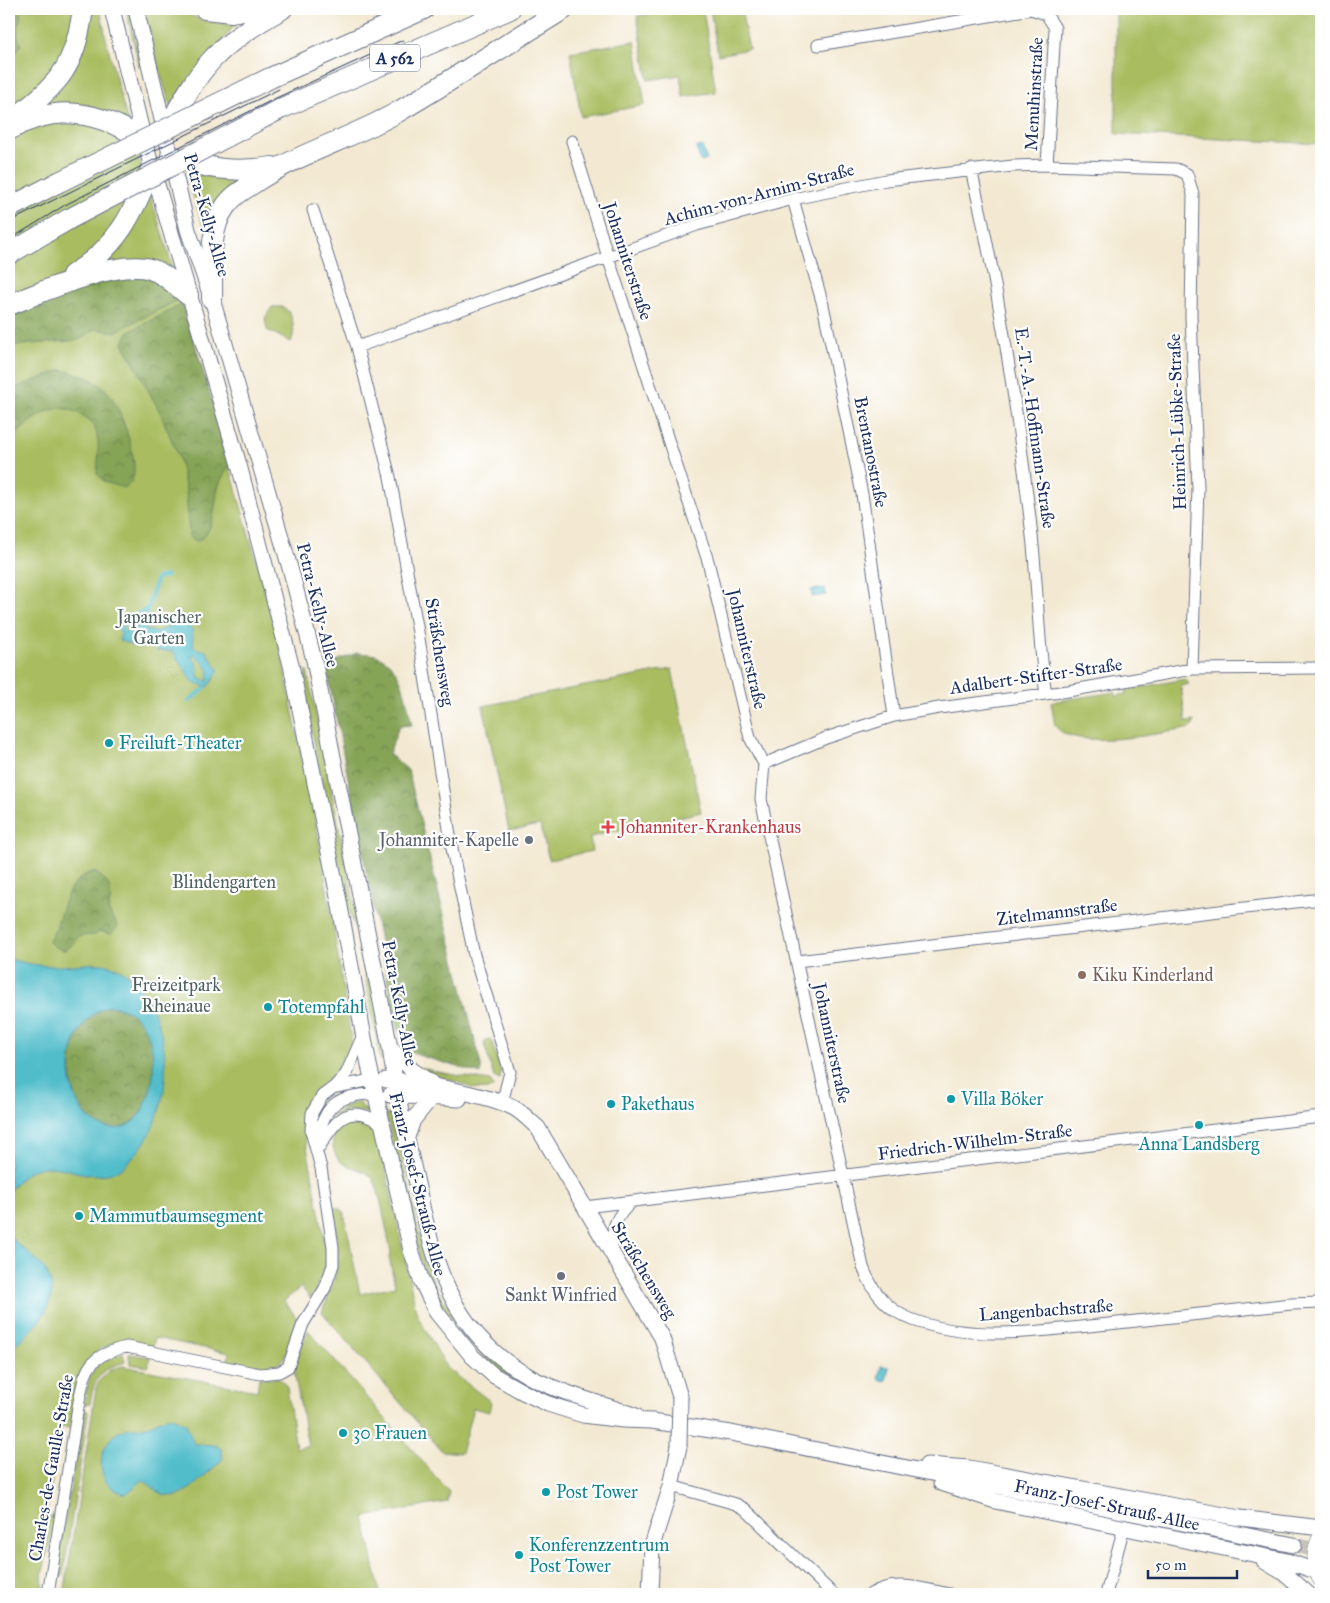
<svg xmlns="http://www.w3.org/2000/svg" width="1330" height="1603" viewBox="0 0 1330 1603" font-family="'IM FELL Great Primer',serif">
<defs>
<pattern id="forest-crowns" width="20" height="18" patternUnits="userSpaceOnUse" patternTransform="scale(1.25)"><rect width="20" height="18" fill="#86a457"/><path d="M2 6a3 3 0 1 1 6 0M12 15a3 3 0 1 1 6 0" fill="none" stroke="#6d864b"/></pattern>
</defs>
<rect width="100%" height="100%" fill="#fff"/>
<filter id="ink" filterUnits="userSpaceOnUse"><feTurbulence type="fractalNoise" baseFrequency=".02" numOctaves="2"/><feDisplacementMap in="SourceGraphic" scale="10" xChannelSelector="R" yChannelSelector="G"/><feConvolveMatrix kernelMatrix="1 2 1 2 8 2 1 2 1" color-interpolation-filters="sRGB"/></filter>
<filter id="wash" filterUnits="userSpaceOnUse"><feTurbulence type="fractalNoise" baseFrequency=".0096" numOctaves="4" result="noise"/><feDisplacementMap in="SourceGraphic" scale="20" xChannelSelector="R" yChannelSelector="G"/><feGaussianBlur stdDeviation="1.12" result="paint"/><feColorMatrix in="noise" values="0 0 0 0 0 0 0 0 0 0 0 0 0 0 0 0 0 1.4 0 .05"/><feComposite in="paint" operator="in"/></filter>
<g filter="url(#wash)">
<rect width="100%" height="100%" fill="#f3e9d2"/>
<path fill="#a9bd61" stroke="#627660" d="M9,9H100C115,86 139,160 163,236C172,262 177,290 187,315L277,634L318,834L352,1043C348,1075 309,1085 301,1115L327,1254L325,1269L311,1299L301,1287L284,1301L298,1319L285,1356C273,1375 245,1366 227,1363L229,1353L155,1338L153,1347C142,1346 128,1342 117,1344C75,1349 76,1395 70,1428L61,1427L46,1515L55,1518L42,1576L43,1594H9Z
M126,9H129L141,66H139Z
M144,9H175L202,20L235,25L170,106L153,49Z
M686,9H703L716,92L683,97L680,75L648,80L637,16Z
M710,9H741L749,49L718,55Z
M1116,9H1321V144L1116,134Z
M635,41L645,105L581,117L570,52Z
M198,174L226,180H238L239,182L204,229L188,179Z
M272,307H283C294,313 296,332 291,342L267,330L265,318Z
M672,669L701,812L590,837L592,851L549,860L540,825L509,831L483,706Z
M307,670L386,1058L380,1060L358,934L346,903L304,692V679Z
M1185,679L1189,684L1181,686L1186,722L1194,721L1193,726L1187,729C1158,733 1074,752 1055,726L1051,702L1115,692L1116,696L1127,694L1126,690Z
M491,1039L501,1071L500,1080L494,1077L484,1044L486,1040Z
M422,1067L432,1071L490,1081L494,1087C478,1094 466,1085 452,1080C440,1076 429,1076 417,1069Z
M360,1102L362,1107L372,1113L347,1110L335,1117L334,1115L348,1105Z
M386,1114L393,1115L420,1237L431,1276L442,1300L452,1309L468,1332L581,1404L603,1413L542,1395L500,1371L463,1336L441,1306L429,1284L420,1258Z
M350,1118L369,1121L377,1129L417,1315L447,1368L491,1402L489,1412L473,1408L461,1453L442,1451L322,1312L335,1277L338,1253L334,1207L341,1209L344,1213L360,1294L395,1286L389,1257L391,1252C387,1235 381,1195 374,1181C365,1163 337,1174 333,1146C331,1132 340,1126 350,1118Z
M308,1330L449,1492L447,1502L364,1517L380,1594H64L96,1388C100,1376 111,1368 123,1366L257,1391L259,1378C271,1378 282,1375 287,1388L296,1448L308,1446L293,1366Z
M123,1354L125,1361L123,1363C99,1368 93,1382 90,1404L84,1405C89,1376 91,1360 123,1354Z
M129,1354L150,1357L148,1367L130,1364Z
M84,1410L88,1411V1413L63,1576L55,1579Z"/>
<path fill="url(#forest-crowns)" stroke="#506a5a" d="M9,9H22C21,21 13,32 21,44L9,64Z
M146,275L180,299L115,332L95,329L79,340L9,346V318L70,296L113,277Z
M183,304L231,465C226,471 221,478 219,485C213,502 217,533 197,541L190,538L189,535L186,490L179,458L160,412L123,343L128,332Z
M61,370C77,373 93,378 106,390C119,403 139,459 133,477C132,483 128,485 124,488L105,482L97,474C98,461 100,444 96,431C93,421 86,417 78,413C51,398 27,424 9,441V393L13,389Z
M357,653C364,654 374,653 380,657C404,669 406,701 412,725L399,726L389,754L408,770L481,1065V1074L408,1052L396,1024L326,665Z
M93,872C111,879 113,894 108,910L116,923L117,928L111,934L100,931L95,935L78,936L74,944L65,950L57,948L49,942C51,936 54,933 56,928C64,905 67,879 93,872Z
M108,1006C178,1008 160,1142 106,1128C96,1125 88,1118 82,1110C61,1076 68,1021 108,1006Z"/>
<path fill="#51bdcb" stroke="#367694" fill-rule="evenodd" d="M702,146L707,160L701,162L696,148Z
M825,588L826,595L812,597L811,590Z
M142,617L146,618V630L156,632L181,622L192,629L194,648L206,651L219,671L208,687L192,682C187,669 178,663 173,651H156L159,646L151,640L136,647L119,640L122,631L126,632L129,628L135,629ZM193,654L203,662L209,671L208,682L198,676L197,664L192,658Z
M9,959C24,963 38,966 54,966C77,967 98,958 121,970C131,975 140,987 146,997C175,1044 172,1116 133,1157C129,1161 124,1167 119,1170C77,1190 45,1139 9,1192ZM108,1006C175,1007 161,1137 110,1128C98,1127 88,1119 82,1110C60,1077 68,1021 108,1006Z
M9,1235C19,1247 33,1255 43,1267C68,1300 33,1330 9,1350Z
M881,1366L889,1367L886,1381L878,1379Z
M172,1417L186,1424L194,1444L215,1445L221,1449L223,1457L221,1461L191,1488L176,1496L163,1495L143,1480L126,1494C94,1488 94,1446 120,1431C127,1427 135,1429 143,1427C153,1425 161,1418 172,1417Z"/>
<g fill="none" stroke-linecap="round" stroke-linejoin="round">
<path stroke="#51bdcb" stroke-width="4" d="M145,617L157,578L167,576
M122,631L120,630L129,619L147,609
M189,701L205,688"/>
</g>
</g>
<g filter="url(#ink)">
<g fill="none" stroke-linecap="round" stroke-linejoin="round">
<path stroke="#c8c4bb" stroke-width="15" stroke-dasharray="15 8" stroke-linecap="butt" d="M1294,1545L1321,1551"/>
<defs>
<path id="street" d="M1031,9L1046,14L1055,28L1047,165
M818,45L1031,9
M572,141L608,257L708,561L750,738L764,764L761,799L863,1267C872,1291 888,1311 913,1320C976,1343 1045,1330 1109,1324C1170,1317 1230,1311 1291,1304L1321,1303
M971,169C999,290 1018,412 1032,536C1038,588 1038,642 1046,694
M793,199L823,305L862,494L894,716
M313,210L357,347L390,477L418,632L453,854L474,955L510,1072L502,1103
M357,347L697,225L793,199L886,180L1013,166L1047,165L1176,169L1187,174L1193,194L1191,316L1198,488L1192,669
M764,764L826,738L894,716L939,708L1068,691L1192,669L1321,668
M797,961L1321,899
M336,1087L372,1080
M318,1146C321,1106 337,1094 376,1094
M320,1146C338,1117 349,1103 382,1124
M585,1207L1321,1117
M611,1251C612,1228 615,1216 633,1201
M671,1486L736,1504L745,1509L833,1594
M48,1594L78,1407C85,1370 87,1355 127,1347L260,1374L279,1372L288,1367L303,1324L325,1288L333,1265V1247L321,1168L311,1131L312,1113L322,1096L334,1087L346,1074L363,1035
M871,1594C895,1579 923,1589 949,1594
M1106,1594L1124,1527"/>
<path id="secondary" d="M112,9L144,140L239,465L291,665L339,901L369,1065L411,1250L422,1282L437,1313L472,1356L493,1375L523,1392L548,1404L583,1415L623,1420L652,1421L731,1433L1294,1545
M136,9L188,230L212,299L292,575L314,660L390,1048C396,1093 406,1136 416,1179C434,1263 450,1334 532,1378C565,1395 601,1403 636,1416
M390,1048L412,1070L431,1083
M386,1080C412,1080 492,1096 514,1108C523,1113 530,1121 538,1128L662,1338L680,1397
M390,1095L459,1099
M407,1137L413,1120L430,1099
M927,1465L969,1468L1240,1518L1321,1528
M941,1483L995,1501L1287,1561L1318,1572
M1264,1561L1284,1573L1308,1594
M650,1594L652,1546L671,1486L679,1446"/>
<path id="primary" d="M1321,1539C1314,1553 1315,1565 1321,1578"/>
<path id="highway" d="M205,9L232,12L249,9
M268,79L424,9
M280,109L510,9
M11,122C58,83 74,72 83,9
M9,130C57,102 99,112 144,140
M166,132C199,67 217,45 282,9
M171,156C208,169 233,173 272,167
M9,208L57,183
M9,254L69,219
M72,275C117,247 132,216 151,169
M212,299C213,270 207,232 225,207C232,196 243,190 254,183C298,153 350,139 396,113C453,80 508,43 564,9
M9,305C41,292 117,259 150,269C165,273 176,286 188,295"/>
</defs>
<use href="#street" stroke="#677087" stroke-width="13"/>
<use href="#secondary" stroke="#677087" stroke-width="17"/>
<use href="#primary" stroke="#677087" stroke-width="19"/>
<use href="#highway" stroke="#677087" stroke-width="22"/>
<use href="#street" stroke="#fff" stroke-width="11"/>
<use href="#secondary" stroke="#fff" stroke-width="15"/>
<use href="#primary" stroke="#fff" stroke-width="18"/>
<use href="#highway" stroke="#fff" stroke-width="20"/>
<path stroke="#1b2f5e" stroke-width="1" d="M9,222L279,89
M9,240L65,205L276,98L403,40"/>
<defs>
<path id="secondary-bridge" d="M679,1446L680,1397"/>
<path id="highway-bridge" d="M57,183L268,79
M69,219L280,109"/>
</defs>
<use href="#secondary-bridge" stroke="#677087" stroke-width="17" stroke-linecap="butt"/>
<use href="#highway-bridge" stroke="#677087" stroke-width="22" stroke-linecap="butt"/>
<use href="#secondary-bridge" stroke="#fff" stroke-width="15"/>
<use href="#highway-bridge" stroke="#fff" stroke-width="20"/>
</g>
</g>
<g fill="#0f9aa8" stroke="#fff" stroke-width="2">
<circle cx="109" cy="743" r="5"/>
<circle cx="268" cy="1007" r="5"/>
<circle cx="951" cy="1099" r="5"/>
<circle cx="611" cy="1104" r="5"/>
<circle cx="1199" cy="1125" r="5"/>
<circle cx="79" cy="1216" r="5"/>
<circle cx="343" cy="1433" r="5"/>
<circle cx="546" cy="1492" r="5"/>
<circle cx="519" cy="1555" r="5"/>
</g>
<path fill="#e0444e" stroke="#fff" stroke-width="2" d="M605.5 819.5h5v5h5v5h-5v5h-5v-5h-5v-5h5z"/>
<g fill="#6b7280" stroke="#fff" stroke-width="2">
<circle cx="529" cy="840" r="5"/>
<circle cx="561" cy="1276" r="5"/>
</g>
<circle fill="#8d6e63" stroke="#fff" stroke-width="2" cx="1082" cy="975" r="5"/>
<g text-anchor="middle" stroke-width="4.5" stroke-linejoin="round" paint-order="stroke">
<rect fill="#fff" stroke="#5f6d8e" stroke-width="1" x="370" y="44.5" width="50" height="27" rx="4"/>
<g font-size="16" font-weight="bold" fill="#1b2f5e">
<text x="395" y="64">A 562</text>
</g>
<g font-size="18" fill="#1b2f5e" stroke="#fff">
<text transform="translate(1034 94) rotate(-87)" y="6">Menuhinstraße</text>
<text transform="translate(759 194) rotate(-15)" y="6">Achim-von-Arnim-Straße</text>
<text transform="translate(207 215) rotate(74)" y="6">Petra-Kelly-Allee</text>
<text transform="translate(628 261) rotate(72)" y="6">Johanniterstraße</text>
<text transform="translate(1177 422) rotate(-92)" y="6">Heinrich-Lübke-Straße</text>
<text transform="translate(1035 428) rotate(82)" y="6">E.-T.-A.-Hoffmann-Straße</text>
<text transform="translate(871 452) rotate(79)" y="6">Brentanostraße</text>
<text transform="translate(318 605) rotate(76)" y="6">Petra-Kelly-Allee</text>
<text transform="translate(747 649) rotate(77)" y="6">Johanniterstraße</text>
<text transform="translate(440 652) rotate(81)" y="6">Sträßchensweg</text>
<text transform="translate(1036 676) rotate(-8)" y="6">Adalbert-Stifter-Straße</text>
<text transform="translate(1057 912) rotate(-7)" y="6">Zitelmannstraße</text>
<text transform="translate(400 1003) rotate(79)" y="6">Petra-Kelly-Allee</text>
<text transform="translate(832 1043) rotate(78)" y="6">Johanniterstraße</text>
<text transform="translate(975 1142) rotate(-7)" y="6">Friedrich-Wilhelm-Straße</text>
<text transform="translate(418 1184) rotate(76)" y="6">Franz-Josef-Strauß-Allee</text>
<text transform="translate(644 1270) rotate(59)" y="6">Sträßchensweg</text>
<text transform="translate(1046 1310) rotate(-4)" y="6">Langenbachstraße</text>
<text transform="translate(51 1468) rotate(-80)" y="6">Charles-de-Gaulle-Straße</text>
<text transform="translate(1107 1505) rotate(12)" y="6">Franz-Josef-Strauß-Allee</text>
</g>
<g font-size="18" fill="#4d615f" stroke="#fff">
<text x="159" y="623">Japanischer<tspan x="159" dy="21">Garten</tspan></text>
<text x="224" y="888">Blindengarten</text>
<text x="176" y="991">Freizeitpark<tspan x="176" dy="21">Rheinaue</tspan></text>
</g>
<g font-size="18" fill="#0d838f" stroke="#fff" text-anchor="start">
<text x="119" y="749">Freiluft-Theater</text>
<text x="278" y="1013">Totempfahl</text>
<text x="961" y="1105">Villa Böker</text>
<text x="621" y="1110">Pakethaus</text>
<text x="1199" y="1150" text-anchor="middle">Anna Landsberg</text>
<text x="89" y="1222">Mammutbaumsegment</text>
<text x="353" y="1439">30 Frauen</text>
<text x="556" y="1498">Post Tower</text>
<text x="529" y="1551">Konferenzzentrum<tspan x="529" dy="21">Post Tower</tspan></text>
</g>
<g font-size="18" fill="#be3a42" stroke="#fff" text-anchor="start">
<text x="619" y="833">Johanniter-Krankenhaus</text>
</g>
<g font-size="18" fill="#5b616d" stroke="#fff" text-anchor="end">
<text x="519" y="846">Johanniter-Kapelle</text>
<text x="561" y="1301" text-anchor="middle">Sankt Winfried</text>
</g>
<g font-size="18" fill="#785e54" stroke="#fff" text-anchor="start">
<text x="1092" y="981">Kiku Kinderland</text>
</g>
</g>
<rect width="1330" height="1603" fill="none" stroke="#fff" stroke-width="30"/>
<path d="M1148 1570v8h89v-8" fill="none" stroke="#1b2f5e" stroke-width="2.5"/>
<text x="1155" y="1570" font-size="15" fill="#1b2f5e" stroke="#ffffff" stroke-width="4" paint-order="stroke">50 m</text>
</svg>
